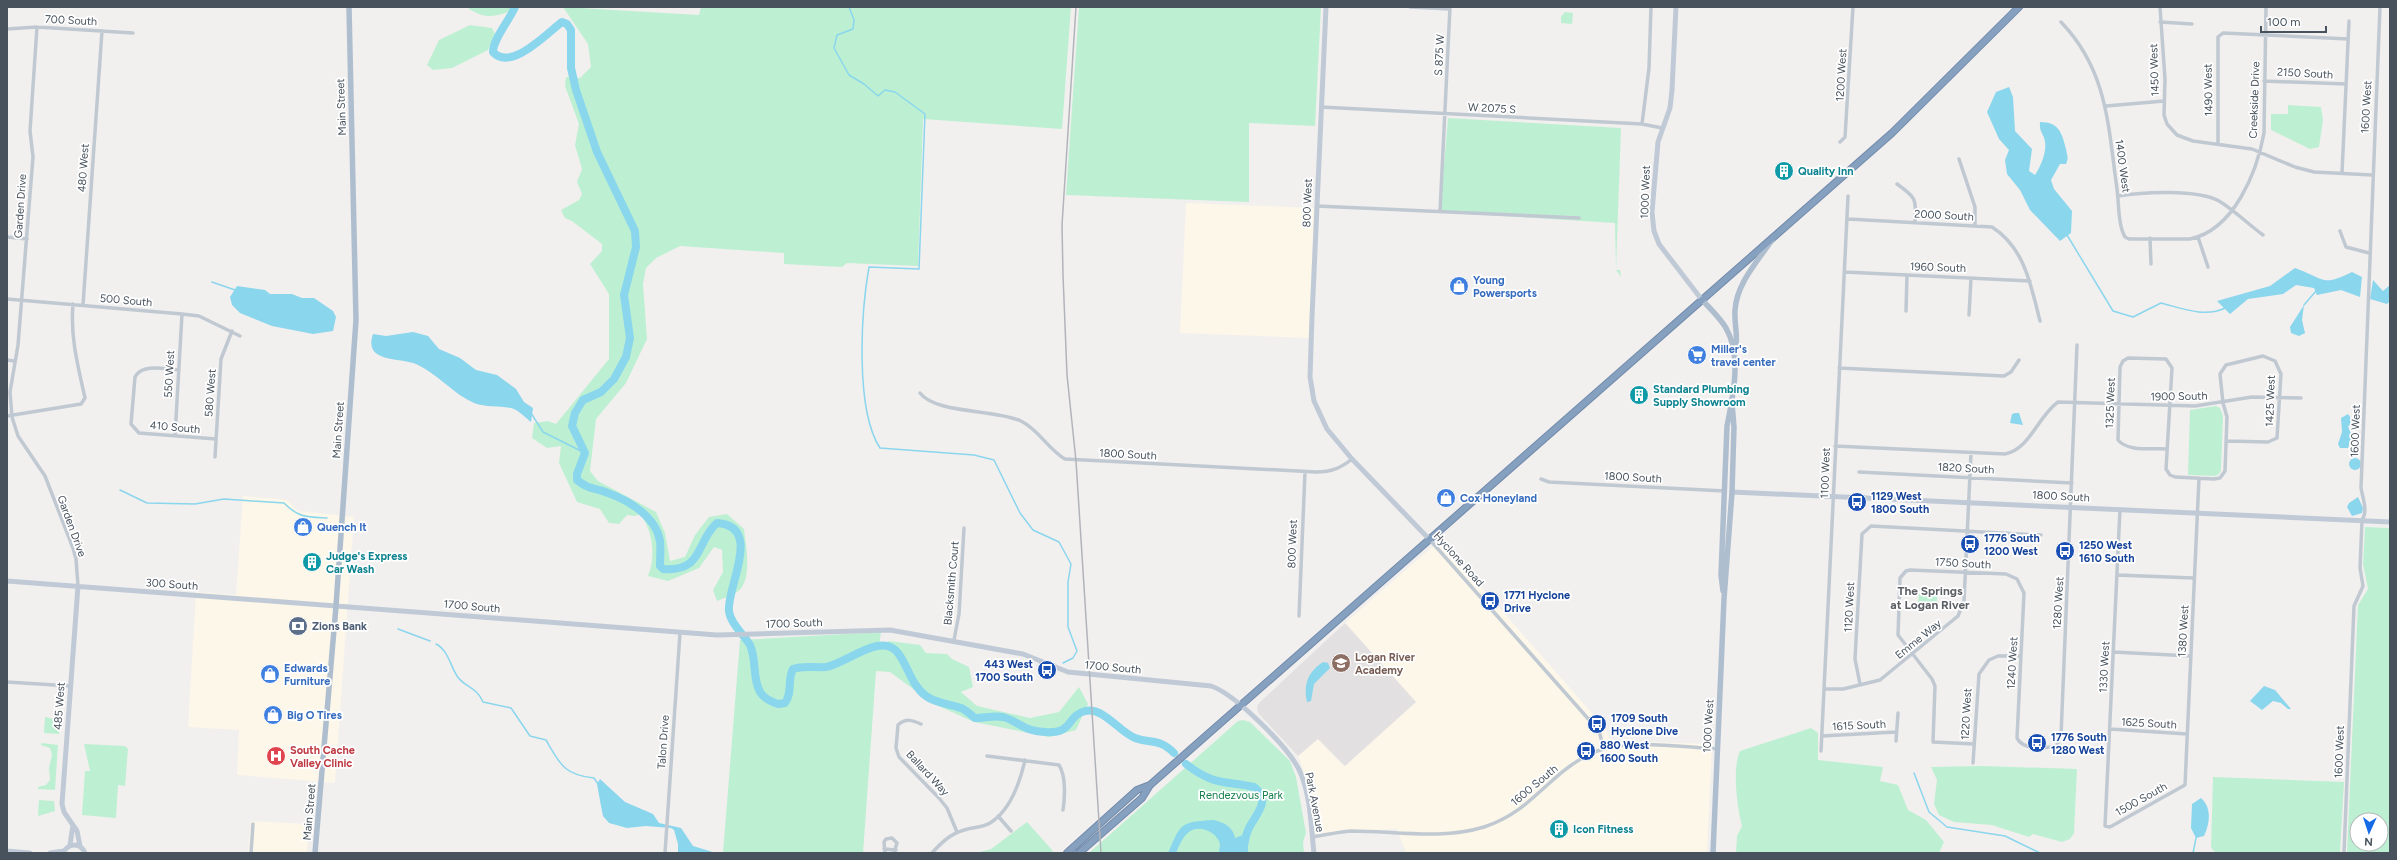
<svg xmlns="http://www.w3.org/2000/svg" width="2397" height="860" viewBox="0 0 2397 860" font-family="Figtree,sans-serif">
<rect width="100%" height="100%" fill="#f2efef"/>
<path fill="#fcf7e9" d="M1186,203L1314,208L1309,338L1180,333Z
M243,496L287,500L298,511L354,517L335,783L237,775L239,730L188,727L196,592L236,595Z
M1440,540L1605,728L1611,741L1712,744L1707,853H1406L1397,829L1315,834L1303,769L1298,756L1318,739L1344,766L1416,702L1345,623Z
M251,821L309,824L307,853H248Z"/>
<path fill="#e3e0e1" d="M1345,623L1416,702L1345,766L1318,739L1298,756L1259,714L1257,708L1258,704Z"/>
<path fill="#bdf0d2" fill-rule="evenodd" d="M467,7H516C501,18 482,20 467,7Z
M563,7L699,15L701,7H1071L1062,129L923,119L918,266L847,263L842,267L784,264V253L680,246L656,258L646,268L643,284L647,339L626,383L596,419L590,471L598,481L656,512L665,533L670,561L685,557L695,535L709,517L727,514L744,529C746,545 753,582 737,592C731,596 723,598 717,601L713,590L723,572L722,550L714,547L699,568L668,581L648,576C656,556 653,531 640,514L635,516L627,515L619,524L609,523L600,509L577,502L559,463L561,446L547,448L532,438L534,423L548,421L556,424L609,359V294L590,264L602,251V244L572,221L565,218L561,210L579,200L582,194L577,182L582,169L575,145L579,124L565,86L566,77L580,78L591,67L588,44Z
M1079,7H1321L1315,126L1249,123V202L1066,195Z
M1565,12L1573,13L1572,24L1561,23V17Z
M470,25L492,28L495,34L488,50L452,68L433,70L427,65L439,40Z
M2288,105L2321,107L2323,120L2319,147L2310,149L2271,130V114H2288Z
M1448,118L1621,128L1616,270H1620L1621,277L1616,270L1615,223L1440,212Z
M2216,406L2220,408L2223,416L2221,470L2219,474L2215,476L2188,475L2190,410Z
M2365,527L2390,528V853H2347L2358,605L2368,589L2363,564ZM2357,820H2381V844H2357Z
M1919,593L1937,594V604L1918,603Z
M881,632L879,647L889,641L920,645L926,653L947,654L952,659L969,667L973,687L961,692L977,706L1030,718L1059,712L1079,687L1088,704L1076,730L1049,737L974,722L932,703L890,672L876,671L863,853H723L740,640Z
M45,717L60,720L59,734L44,733Z
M1243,720L1250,722L1290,761L1296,777L1306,833L1303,842L1304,853H1089L1238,721Z
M1811,728L1818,733V760L1883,767L1880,781L1898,785L1908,810L1926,820L1944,842L1939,853H1736L1737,836L1742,826C1737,807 1732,769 1740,751Z
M41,743L58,745L55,790L38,789V787L46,785L50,780L49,768L52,755L50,748L41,745Z
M84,744L125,746L128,749L125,786L118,785L116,818L82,815L85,771H90Z
M1981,766L2077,769L2074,833L2070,839L2062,842L2033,834L2029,837L1992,825L1954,822L1939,815L1934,804L1937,780L1931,767Z
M2213,777L2344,782L2340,853H2216L2211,848Z
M39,800L54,801L55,811L38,816Z
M1027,822L1053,851L1050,853H976L991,849Z"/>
<path fill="#8ad6ed" d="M2009,87L2013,97L2015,131L2032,149L2029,171L2035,175C2040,168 2047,152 2045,142C2044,133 2039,133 2040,122C2059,122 2062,133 2066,149C2067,156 2069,157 2066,164H2060L2051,180L2054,189L2072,211L2071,233L2060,241L2030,210L2020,190L2007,174L2005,160L2009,150L1999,139L1987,112L1996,92Z
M2295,268C2325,279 2322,287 2352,272L2362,277L2360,297L2341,290L2317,295L2314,288L2296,285L2283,294L2248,299L2230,314L2217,301L2270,286Z
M2373,280L2383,291L2390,285V301L2387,304L2370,299Z
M237,286L265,290L270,294H292L302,298H314L333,311L336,317L333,331L313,334L272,326L240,313L232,305L230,297Z
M2304,305L2302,320L2305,333L2299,336L2291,333L2290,327Z
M413,332L428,336L439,349L460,358L476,370L497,375L516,389L524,402L533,408L531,422C526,418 519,411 514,409C501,405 487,408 474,403C453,394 437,373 416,364C399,357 363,363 373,334L386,336Z
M2015,413H2019L2023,425L2010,423L2012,414Z
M2348,414L2352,420L2357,422L2348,426L2352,436L2348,448H2340L2338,444L2342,432L2341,418Z
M2349 464a6 6 0 1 1 12 0a6 6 0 1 1-12 0Z
M2358,497L2363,508L2362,513L2352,516L2347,507L2349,503Z
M1323,662L1328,663L1330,668L1314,684L1311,701L1307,702C1303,684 1308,672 1323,662Z
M2264,686L2275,690L2291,709H2288L2281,703L2273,701L2262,710L2250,701Z
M600,779L625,802L653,814L659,823L681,828L693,846L716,853H678V844L674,830L671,828L646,826L627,828L609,823L603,816L601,806L597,784Z
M2201,798C2212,808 2210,823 2204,836L2196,838L2191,828L2192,804Z
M1214,820C1225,823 1233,827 1235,838L1243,835L1247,838L1248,853H1219C1219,850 1220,846 1220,844C1217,832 1199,824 1189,832C1183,836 1179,846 1176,853H1168C1181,823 1180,822 1214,820Z"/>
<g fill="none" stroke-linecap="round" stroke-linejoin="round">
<path stroke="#8ad6ed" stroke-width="1.5" d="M849,7L854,20L853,29L837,35L834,48L849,75L864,84L878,96L885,90L895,92L925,114L919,269L869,267C861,312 855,410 880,448L974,455L994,460L1020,513L1033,530L1059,542L1071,564L1068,582V627L1077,651L1073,658L1063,663
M2067,235L2113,311L2133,317L2161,303C2181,308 2205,318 2225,308
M212,282L235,290
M2304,305L2316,291
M531,413L543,432L585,453
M120,490L147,503L195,504L224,499L284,503C299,518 307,517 327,518
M398,629L430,641
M436,644C448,650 450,665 457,676C464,687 477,687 483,702L511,708L530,736L546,740C560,764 564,775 594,778L598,784
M1914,773L1929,812L1947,827L2005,836L2040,853
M2193,853L2196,838"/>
<path stroke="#8ad6ed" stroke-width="8" d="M515,7C509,21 493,39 493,52C511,72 547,33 562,22L567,24L571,30V68L576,90L597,152L635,231L636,247L624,295L630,338L626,357L614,379L601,392L583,400L575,413L572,426L585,453L577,474V480C591,491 594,487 608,493C630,501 656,517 660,541C661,549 660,558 660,566L663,569C704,572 696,541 717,523C764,526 726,588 729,611C730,623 744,635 750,645C757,660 752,678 760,692C764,699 772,702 778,704L785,703C793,692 787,680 793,669C804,665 814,668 826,667C846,664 881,631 898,653C908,666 911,685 926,696C935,703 950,704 961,708C966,710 971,715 975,718C984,718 995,715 1003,717C1020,722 1023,731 1045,732C1074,734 1066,716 1085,711C1104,707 1119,732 1135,738C1151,744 1159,738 1174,753
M1186,764C1212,785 1225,781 1254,787C1272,800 1256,814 1249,828C1245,836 1244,844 1243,853"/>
<defs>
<path id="highway" d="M1067,853L1137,790L1150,785
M1079,853L1142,798L1150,785L1892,133L2019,7"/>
</defs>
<use href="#highway" stroke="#728bab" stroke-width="8"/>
<path stroke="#c0c9d1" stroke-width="3.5" d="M1410,7L1450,9
M2160,7L2165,79L2164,115L2167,124L2177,135L2193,141L2252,149L2295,167L2314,172L2372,175
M2061,22C2108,71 2108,126 2117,189C2119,204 2118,225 2125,237L2129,239H2190C2234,230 2257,172 2264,133L2266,7
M2160,22L2192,24
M37,27L30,131L33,157L18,345L10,392L12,417L18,436L45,476L73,548L76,559L78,586
M7,29L37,27L133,33
M2264,81L2346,84
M2106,106L2164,101
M1321,107L1642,124L1662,128
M1642,124L1649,68L1651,7
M1840,142L1845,137L1853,7
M2218,143V37L2223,33L2348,39
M1959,159L1975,207V226
M2342,173L2349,21
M1897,184C1917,198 1916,199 1915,223
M2118,196C2142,192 2197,189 2219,201C2234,210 2248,224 2263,235
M1317,206L1579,218
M1440,212L1450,7
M1848,219L1992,227C2025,248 2031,286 2040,321
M2340,231L2346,247L2369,253
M7,237L27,239
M2198,237L2208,267
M2150,238L2151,264
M1845,272L2030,281
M7,299L182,314L199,316L240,336
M83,305L102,31
M1906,311L1907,275
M1969,315L1971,278
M7,360L14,361
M1839,368L2004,376L2011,372L2019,360
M179,370C165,369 142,363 135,377L131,424L139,433L216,439
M920,393C936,414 995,409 1021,421C1039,430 1048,449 1065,459L1316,472C1331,472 1341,468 1352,459
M7,416L81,404L85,398C78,366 70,337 73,304
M175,436L182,314
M1835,446L2005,454C2030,449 2038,416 2058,402L2195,406L2252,397L2301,398
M2167,449C2152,448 2128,452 2118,440L2120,367L2123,361L2128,358L2166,359L2172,368L2166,469L2170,475L2175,477L2214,479L2220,478L2225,471L2227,417L2223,403L2220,374L2226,365L2263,356L2275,361L2281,374L2277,438L2268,442L2226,441
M215,457L221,359L232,331
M1859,472L2072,483
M1541,479L1549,482L1725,491
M2120,509L2105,826L2110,827L2185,785L2199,478
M1430,540L1599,731L1604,749
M2117,575L2194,578
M1299,616L1305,472
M954,640L959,614L964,528
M2113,652L2191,656
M7,682L71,686
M1860,684L1855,659L1862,534L1871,526L2041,535
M1824,689H1843L1880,680L1958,616L1964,601L1971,453
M921,724C912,720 906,718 898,725L896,748L899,757L939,798L947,808L957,832
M2110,729L2187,734
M1822,736L1896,732
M1896,741L1898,713
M1974,744L1933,742L1935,686L1932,679L1898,635L1900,578L1906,571L1910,570L2006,574L2017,579L2024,593L2017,738C2022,750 2047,749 2057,745L2061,736L2077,345
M1821,751L1848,196
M987,756L1059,765C1066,776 1065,797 1063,810
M1973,763L1979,674L1989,660L1998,656H2021
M998,816L1011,831
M1312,837C1325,835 1338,832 1351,831C1395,831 1442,840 1484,827C1531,812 1548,775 1588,755C1623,737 1678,747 1717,749
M884,849L896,850
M251,853L253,824
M665,853L680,633
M885,853L884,842L886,839L892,838L897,843L894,853
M932,853C941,843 950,834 964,830C972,827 982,828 990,823C1011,810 1020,782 1025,760
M2344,853L2354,606L2363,586L2360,568L2362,520C2368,511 2363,499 2361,488L2380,7"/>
<path stroke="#c0cad6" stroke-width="5" d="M1326,7L1312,317L1310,377L1314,401L1327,429L1352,459L1430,540
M1676,7L1672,90L1670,108L1658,142L1652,212L1654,231L1659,244L1702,300
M1732,492L2390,522
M7,581L717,635L890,630L1023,654L1068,672L1211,686C1235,694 1292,750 1301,774C1311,798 1311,828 1314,853
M78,586L62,804L64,812L77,831L80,846
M70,845L73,825
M7,851L30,853
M50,853L64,851
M63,853C68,843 80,842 85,853"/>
<path stroke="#afbece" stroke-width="5.5" d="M1702,300C1711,309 1720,318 1726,328C1742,356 1733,396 1727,426L1721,575L1723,591
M1735,353C1739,336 1734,327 1735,310C1737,283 1757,262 1772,240
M315,853L336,606L356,320L349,7
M1713,853L1724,599L1732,492L1734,427L1732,403"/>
<use href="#highway" stroke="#86a0bf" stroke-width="6"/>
<path stroke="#b1b4ba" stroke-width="1.5" d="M1076,7L1062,225L1063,275L1067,375L1076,461L1101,853"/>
</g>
<defs>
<symbol id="building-disc" viewBox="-11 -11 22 22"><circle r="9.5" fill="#0f9aa8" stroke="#fff"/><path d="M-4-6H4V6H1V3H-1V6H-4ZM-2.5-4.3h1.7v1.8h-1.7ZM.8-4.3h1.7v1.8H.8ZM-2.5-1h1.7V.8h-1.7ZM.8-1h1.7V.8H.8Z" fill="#fff"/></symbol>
<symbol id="shop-disc" viewBox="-11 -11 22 22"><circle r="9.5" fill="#3f7fe0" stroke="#fff"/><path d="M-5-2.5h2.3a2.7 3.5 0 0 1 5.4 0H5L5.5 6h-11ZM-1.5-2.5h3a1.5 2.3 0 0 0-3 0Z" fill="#fff"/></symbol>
<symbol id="supermarket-disc" viewBox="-11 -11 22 22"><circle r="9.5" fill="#3f7fe0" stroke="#fff"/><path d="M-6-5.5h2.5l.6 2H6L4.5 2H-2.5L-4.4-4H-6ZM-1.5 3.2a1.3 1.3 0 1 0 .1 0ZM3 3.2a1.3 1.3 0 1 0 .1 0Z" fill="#fff"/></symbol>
<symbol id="bus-disc" viewBox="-11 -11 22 22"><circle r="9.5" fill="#1a4fb4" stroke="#fff"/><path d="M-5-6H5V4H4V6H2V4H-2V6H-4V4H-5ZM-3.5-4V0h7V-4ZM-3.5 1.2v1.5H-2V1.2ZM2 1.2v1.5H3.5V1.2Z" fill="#fff"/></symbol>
<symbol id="bank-disc" viewBox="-11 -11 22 22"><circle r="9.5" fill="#5c6f8a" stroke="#fff"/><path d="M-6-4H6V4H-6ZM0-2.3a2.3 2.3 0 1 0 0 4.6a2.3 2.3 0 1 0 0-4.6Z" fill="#fff"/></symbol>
<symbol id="school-disc" viewBox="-11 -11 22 22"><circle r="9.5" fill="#8d6e63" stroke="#fff"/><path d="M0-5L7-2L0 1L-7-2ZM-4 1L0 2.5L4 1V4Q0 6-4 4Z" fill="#fff"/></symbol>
<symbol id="hospital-disc" viewBox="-11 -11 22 22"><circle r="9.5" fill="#e0444e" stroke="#fff"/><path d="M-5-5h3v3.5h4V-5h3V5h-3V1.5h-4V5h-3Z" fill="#fff"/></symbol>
</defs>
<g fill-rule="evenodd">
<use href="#building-disc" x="1773" y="160" width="22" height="22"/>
<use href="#shop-disc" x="1448" y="275" width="22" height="22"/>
<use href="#supermarket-disc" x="1686" y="344" width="22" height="22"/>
<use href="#building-disc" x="1628" y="384" width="22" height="22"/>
<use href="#shop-disc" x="1435" y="487" width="22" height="22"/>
<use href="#bus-disc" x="1846" y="491" width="22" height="22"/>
<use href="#shop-disc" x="292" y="516" width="22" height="22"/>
<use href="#bus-disc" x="1959" y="533" width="22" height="22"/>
<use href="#bus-disc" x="2054" y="540" width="22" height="22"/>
<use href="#building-disc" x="301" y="551" width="22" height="22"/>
<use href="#bus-disc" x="1479" y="590" width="22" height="22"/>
<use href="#bank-disc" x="287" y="615" width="22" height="22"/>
<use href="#school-disc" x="1330" y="652" width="22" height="22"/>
<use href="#bus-disc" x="1036" y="659" width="22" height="22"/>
<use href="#shop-disc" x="259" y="663" width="22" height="22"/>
<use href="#shop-disc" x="262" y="704" width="22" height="22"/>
<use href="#bus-disc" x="1586" y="713" width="22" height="22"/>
<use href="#bus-disc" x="2026" y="732" width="22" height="22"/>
<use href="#bus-disc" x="1575" y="740" width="22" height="22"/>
<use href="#hospital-disc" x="265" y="745" width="22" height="22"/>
<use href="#building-disc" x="1548" y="818" width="22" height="22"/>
</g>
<g text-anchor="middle" stroke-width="3.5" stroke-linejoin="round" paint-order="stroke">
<g font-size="11" fill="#47525d" stroke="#fff">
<text transform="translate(71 20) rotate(3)" y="4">700 South</text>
<text transform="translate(1439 55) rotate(-87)" y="4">S 875 W</text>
<text transform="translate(2154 70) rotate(-92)" y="4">1450 West</text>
<text transform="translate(2305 73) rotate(3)" y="4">2150 South</text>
<text transform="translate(1841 75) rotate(-87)" y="4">1200 West</text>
<text transform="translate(2208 90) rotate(-91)" y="4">1490 West</text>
<text transform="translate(2254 100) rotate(-88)" y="4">Creekside Drive</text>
<text transform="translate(341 107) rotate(-92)" y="4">Main Street</text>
<text transform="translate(2366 107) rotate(-87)" y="4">1600 West</text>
<text transform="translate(1492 108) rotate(3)" y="4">W 2075 S</text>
<text transform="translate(2123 166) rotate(82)" y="4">1400 West</text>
<text transform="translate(83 168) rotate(-86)" y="4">480 West</text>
<text transform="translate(1645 192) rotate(-88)" y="4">1000 West</text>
<text transform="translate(1307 203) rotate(-88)" y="4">800 West</text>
<text transform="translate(20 206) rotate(-86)" y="4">Garden Drive</text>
<text transform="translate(1944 215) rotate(3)" y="4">2000 South</text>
<text transform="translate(1938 267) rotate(2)" y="4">1960 South</text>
<text transform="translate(126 300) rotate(5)" y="4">500 South</text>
<text transform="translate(169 374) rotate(-87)" y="4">550 West</text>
<text transform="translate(210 393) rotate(-86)" y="4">580 West</text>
<text transform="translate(2179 396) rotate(-1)" y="4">1900 South</text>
<text transform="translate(2270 401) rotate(-88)" y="4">1425 West</text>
<text transform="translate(2110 403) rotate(-88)" y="4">1325 West</text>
<text transform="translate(175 427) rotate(5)" y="4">410 South</text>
<text transform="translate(338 430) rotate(-86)" y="4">Main Street</text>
<text transform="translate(2355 431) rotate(-88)" y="4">1600 West</text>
<text transform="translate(1128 454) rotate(3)" y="4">1800 South</text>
<text transform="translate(1966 468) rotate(3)" y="4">1820 South</text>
<text transform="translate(1825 473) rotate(-88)" y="4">1100 West</text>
<text transform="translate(1633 477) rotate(3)" y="4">1800 South</text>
<text transform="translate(2061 496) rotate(3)" y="4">1800 South</text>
<text transform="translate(72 526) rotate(70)" y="4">Garden Drive</text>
<text transform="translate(1292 544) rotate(-88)" y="4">800 West</text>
<text transform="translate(1459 559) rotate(48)" y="4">Hyclone Road</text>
<text transform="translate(1963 563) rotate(3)" y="4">1750 South</text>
<text transform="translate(951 583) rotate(-85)" y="4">Blacksmith Court</text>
<text transform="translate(172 584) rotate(4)" y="4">300 South</text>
<text transform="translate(2058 603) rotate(-87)" y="4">1280 West</text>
<text transform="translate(472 606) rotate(5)" y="4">1700 South</text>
<text transform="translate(1849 607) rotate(-87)" y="4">1120 West</text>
<text transform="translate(794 623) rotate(-2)" y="4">1700 South</text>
<text transform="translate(2183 631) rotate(-87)" y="4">1380 West</text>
<text transform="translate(1918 639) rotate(-39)" y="4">Emme Way</text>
<text transform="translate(2012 663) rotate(-87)" y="4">1240 West</text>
<text transform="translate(1113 667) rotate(5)" y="4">1700 South</text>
<text transform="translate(2104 667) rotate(-87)" y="4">1330 West</text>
<text transform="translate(59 706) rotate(-86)" y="4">485 West</text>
<text transform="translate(1966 714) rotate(-87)" y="4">1220 West</text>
<text transform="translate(2149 723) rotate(3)" y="4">1625 South</text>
<text transform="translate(1859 725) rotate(-3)" y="4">1615 South</text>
<text transform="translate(1708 726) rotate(-87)" y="4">1000 West</text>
<text transform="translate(663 742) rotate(-86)" y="4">Talon Drive</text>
<text transform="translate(2339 752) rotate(-88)" y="4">1600 West</text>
<text transform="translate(928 773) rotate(47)" y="4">Ballard Way</text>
<text transform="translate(1534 785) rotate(-40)" y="4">1600 South</text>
<text transform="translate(2141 799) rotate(-29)" y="4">1500 South</text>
<text transform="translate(1315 802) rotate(79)" y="4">Park Avenue</text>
<text transform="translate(309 812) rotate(-85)" y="4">Main Street</text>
</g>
<g font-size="11" font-weight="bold" fill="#0d838f" stroke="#fff" text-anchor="start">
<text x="1798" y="175">Quality Inn</text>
<text x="1653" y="393">Standard Plumbing<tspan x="1653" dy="13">Supply Showroom</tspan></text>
<text x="326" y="560">Judge's Express<tspan x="326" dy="13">Car Wash</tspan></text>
<text x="1573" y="833">Icon Fitness</text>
</g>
<g font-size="11" font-weight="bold" fill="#366cbe" stroke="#fff" text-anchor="start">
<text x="1473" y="284">Young<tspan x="1473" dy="13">Powersports</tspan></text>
<text x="1711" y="353">Miller's<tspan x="1711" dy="13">travel center</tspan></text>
<text x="1460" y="502">Cox Honeyland</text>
<text x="317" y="531">Quench It</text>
<text x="284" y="672">Edwards<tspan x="284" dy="13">Furniture</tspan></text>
<text x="287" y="719">Big O Tires</text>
</g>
<g font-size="11" font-weight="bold" fill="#164399" stroke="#fff" text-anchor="start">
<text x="1871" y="500">1129 West<tspan x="1871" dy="13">1800 South</tspan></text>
<text x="1984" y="542">1776 South<tspan x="1984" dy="13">1200 West</tspan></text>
<text x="2079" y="549">1250 West<tspan x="2079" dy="13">1610 South</tspan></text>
<text x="1504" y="599">1771 Hyclone<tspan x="1504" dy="13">Drive</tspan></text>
<text x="1033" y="668" text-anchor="end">443 West<tspan x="1033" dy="13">1700 South</tspan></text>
<text x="1611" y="722">1709 South<tspan x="1611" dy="13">Hyclone Dive</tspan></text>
<text x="2051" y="741">1776 South<tspan x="2051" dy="13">1280 West</tspan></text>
<text x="1600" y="749">880 West<tspan x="1600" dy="13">1600 South</tspan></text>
</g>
<g font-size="11" font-weight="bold" fill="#4e5e75" stroke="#fff" text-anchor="start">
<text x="312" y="630">Zions Bank</text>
</g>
<g font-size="11" font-weight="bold" fill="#785e54" stroke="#fff" text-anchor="start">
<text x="1355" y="661">Logan River<tspan x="1355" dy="13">Academy</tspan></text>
</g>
<g font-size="11" font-weight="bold" fill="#be3a42" stroke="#fff" text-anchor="start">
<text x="290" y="754">South Cache<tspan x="290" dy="13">Valley Clinic</tspan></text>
</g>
<g font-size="11" fill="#16804e" stroke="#fff">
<text x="1241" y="799">Rendezvous Park</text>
</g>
<g font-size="12" font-weight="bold" fill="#5c5f64" stroke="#fff">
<text x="1930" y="595">The Springs<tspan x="1930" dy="14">at Logan River</tspan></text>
</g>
</g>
<rect width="2397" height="860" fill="none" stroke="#47525d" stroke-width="16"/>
<g transform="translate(2369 832) rotate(183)"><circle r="19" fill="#ffffff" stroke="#b5babe"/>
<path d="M0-3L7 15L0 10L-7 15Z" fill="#176ae5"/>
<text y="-6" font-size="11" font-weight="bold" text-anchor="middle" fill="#47525d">N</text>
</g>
<path d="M2261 26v6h65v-6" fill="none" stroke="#47525d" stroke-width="2"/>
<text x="2267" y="26" font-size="12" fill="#47525d" stroke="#ffffff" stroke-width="3" paint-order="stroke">100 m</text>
</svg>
